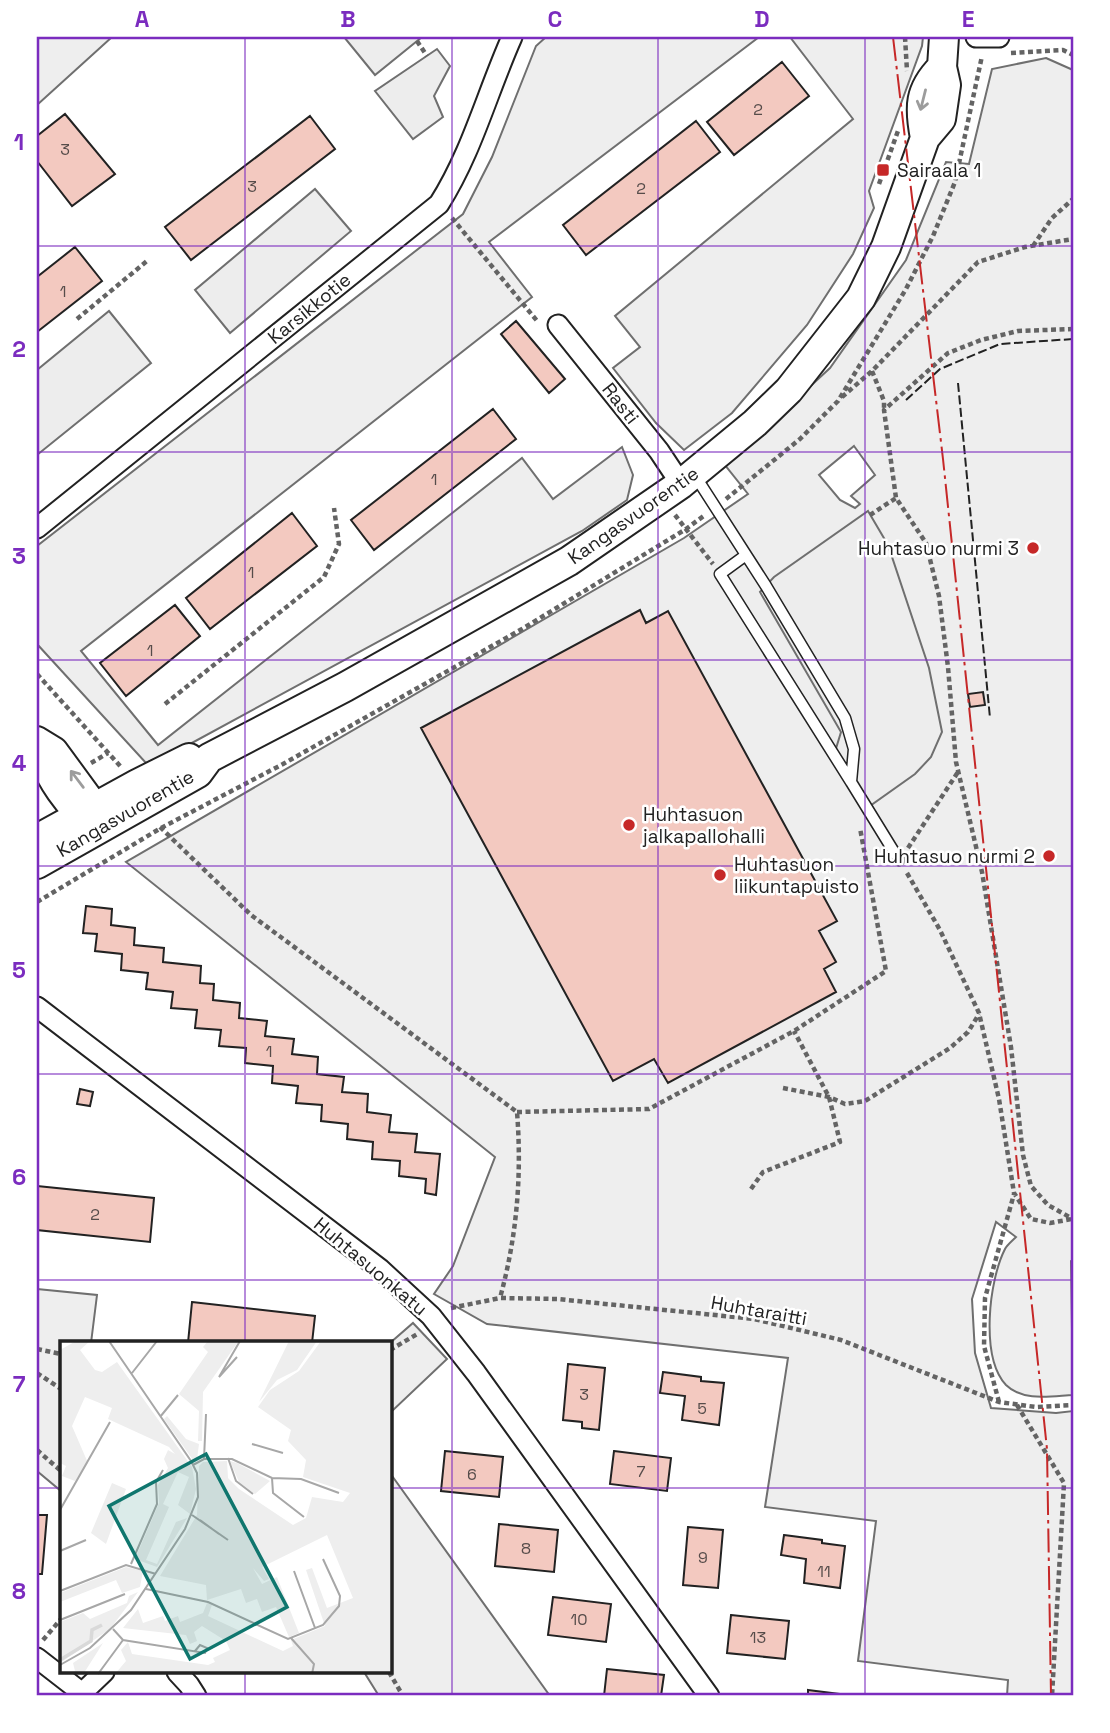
<svg xmlns="http://www.w3.org/2000/svg" width="1110" height="1733" viewBox="0 0 1110 1733" font-family="'Space Grotesk',sans-serif">
<rect width="100%" height="100%" fill="#fff"/>
<path fill="#eee" stroke="#6f6f6f" stroke-width="2" fill-rule="evenodd" d="M37,37H112L37,105Z
M546,37H759L489,242L532,297L81,651L158,745L522,458L553,499L622,447L633,475L627,500L582,531L190,744L146,763L37,644V546L463,214L492,157L536,46Z
M790,37H923L922,46L869,191L874,208L853,254L807,325L732,413L684,450L656,423L613,368L640,347L615,316L853,119Z
M1046,58L1073,70V1260L1071,1261L1073,1395C1052,1396 1023,1402 1006,1385C980,1357 989,1280 1005,1249C1007,1245 1012,1241 1016,1237L996,1222L972,1299L975,1353L991,1408L1056,1413L1073,1411V1696H1007L1008,1680L858,1661L876,1521L765,1507L788,1358L487,1324L434,1294L453,1266L495,1157L126,862L684,538L748,494L725,465L830,368L906,260L946,162L969,164L992,69ZM854,446L875,475L851,496L860,504L855,508L840,500L819,475Z
M37,1289L97,1295L91,1343H61V1491L37,1471Z
M413,1323L447,1359L390,1413V1343Z
M390,1473L550,1696H379L364,1672H390Z"/>
<path fill="#ededed" stroke="#6f6f6f" stroke-width="2" d="M344,37H422L375,75Z
M437,49L450,66L434,96L443,117L413,139L375,91Z
M315,189L351,231L230,333L195,290Z
M109,311L151,363L37,455V370Z
M868,511L888,545L929,668L942,732L931,757L915,774L867,808L834,755L841,732L760,592L774,577Z"/>
<path fill="#f3c9c0" stroke="#222" stroke-width="2" d="M782,62L809,96L734,155L707,122Z
M65,114L115,174L72,206L37,161V136Z
M310,116L335,149L191,260L165,227Z
M696,121L720,152L586,255L563,225Z
M75,247L102,281L37,332V277Z
M516,321L565,379L549,393L501,334Z
M493,409L516,439L374,550L351,520Z
M292,513L317,546L210,629L186,598Z
M175,605L200,636L126,696L100,663Z
M640,610L646,623L668,611L837,921L819,931L836,962L824,969L836,992L668,1083L654,1059L613,1081L421,728Z
M983,692L985,705L970,707L968,694Z
M86,906L112,909L111,925L135,928L134,945L164,948L163,962L201,966L200,983L214,984L213,1000L240,1003L239,1018L267,1021L265,1036L294,1039L292,1054L318,1057L317,1074L344,1077L342,1092L368,1094L367,1112L391,1115L389,1132L417,1134L415,1152L440,1154L436,1195L425,1193L426,1179L399,1176L400,1161L372,1159L373,1142L347,1139L348,1124L321,1121L322,1105L296,1103L298,1086L272,1083L273,1066L245,1063L246,1048L219,1046L221,1030L195,1028L197,1010L171,1008L173,992L146,989L148,973L121,970L122,954L95,951L97,934L83,933Z
M80,1089L93,1092L90,1106L77,1104Z
M37,1186L154,1198L150,1242L37,1230Z
M192,1302L315,1316L312,1343H188Z
M568,1364L605,1368L599,1430L582,1428V1422L563,1420Z
M663,1372L701,1377V1381L724,1383L719,1425L682,1420L685,1396L660,1393Z
M445,1451L503,1457L499,1497L441,1491Z
M614,1451L671,1458L667,1491L610,1484Z
M37,1515H47L42,1574H37Z
M499,1524L558,1530L554,1572L495,1566Z
M688,1527L723,1530L718,1588L683,1585Z
M784,1535L822,1540V1543L845,1546L840,1588L804,1583L806,1559L781,1555Z
M553,1597L611,1604L606,1642L548,1635Z
M731,1615L789,1621L785,1659L727,1653Z
M607,1669L664,1675L661,1696H604Z
M808,1690L847,1695V1696H808Z"/>
<g fill="none" stroke-linecap="round" stroke-linejoin="round">
<defs>
<path id="service" d="M694,474L766,586L845,718L854,749L851,782L899,860
M746,555L720,574L851,782"/>
<path id="minor" d="M976,37H999
M558,325L659,451L681,484
M37,528L439,204C472,152 487,93 512,37
M37,1007L380,1269L431,1316L476,1373L709,1696
M37,1658L86,1696
M177,1672L189,1685L196,1696
M82,1693L104,1672"/>
<path id="tertiary" d="M37,739L55,750L96,806L97,826
M37,747C46,777 68,810 94,828"/>
<path id="secondary" d="M925,138C919,107 919,90 942,67
M37,839L137,784L189,758
M37,864L198,773L209,758L345,687L569,561L681,484L755,423L789,390L861,298L886,247L925,138L941,119L946,85L942,67L944,37"/>
</defs>
<use href="#service" stroke="#222" stroke-width="13"/>
<use href="#minor" stroke="#222" stroke-width="23"/>
<use href="#tertiary" stroke="#222" stroke-width="28"/>
<use href="#secondary" stroke="#222" stroke-width="32"/>
<path stroke="#646464" stroke-width="4.5" stroke-dasharray="5 3.5" stroke-linecap="butt" d="M905,37L907,71
M417,41L427,56
M1011,53L1063,50L1073,55
M879,184L899,128
M452,218L538,322
M1033,246L1052,218L1073,199
M77,319L147,261
M1073,329L1018,331L981,340L948,353L884,410L896,498L926,543L939,596L948,667L956,762L982,872L1011,1047L1023,1155L1031,1186L1048,1205L1073,1219
M872,371L884,401V410
M842,397L872,371L978,262L1025,247L1073,239
M726,499L800,439L838,401L906,289L933,236L955,182L982,56
M675,515L713,564
M870,515L896,498
M37,674L121,767
M165,704L324,577L339,544L334,508
M91,763L108,753
M160,827L251,915L517,1112C522,1175 517,1236 500,1298
M908,848L958,772
M907,873L940,930L979,1013L999,1099L1014,1193L1031,1219L1050,1223L1072,1219
M37,902L161,828L283,764L522,629L686,529L705,515
M783,1088L829,1097L845,1104L865,1101L950,1048L968,1032L979,1014
M517,1112L649,1109L794,1031L886,971L860,828
M751,1189L763,1172L840,1142L829,1097L794,1031
M451,1308L500,1298L557,1299L754,1319L841,1340L999,1402L1036,1407L1073,1405
M37,1349L61,1354
M390,1350L419,1333
M37,1373L61,1389
M999,1402L984,1346L985,1298L1014,1194
M1017,1405L1064,1483L1052,1696
M37,1450L61,1471
M43,1640L61,1619
M389,1672L403,1696"/>
<use href="#service" stroke="#fff" stroke-width="10"/>
<use href="#minor" stroke="#fff" stroke-width="19"/>
<use href="#tertiary" stroke="#fff" stroke-width="24"/>
<use href="#secondary" stroke="#fff" stroke-width="28"/>
<path stroke="#222" stroke-width="2" stroke-dasharray="9 3.5" stroke-linecap="butt" d="M958,383L990,718
M906,400L940,369L1000,344L1073,339"/>
<path stroke="#c62828" stroke-width="2" stroke-dasharray="24 5 3.5 5" stroke-linecap="butt" d="M893,37L943,459L1047,1449L1051,1696"/>
</g>
<defs><path id="oneway-shaft" d="M-6 0H5M1.5-3L5.5 0L1.5 3" fill="none" stroke-width="1.6" stroke-linecap="round" stroke-linejoin="round" transform="scale(1.75)"/></defs>
<g stroke="#9c9c9c">
<use href="#oneway-shaft" transform="translate(923 100) rotate(104)"/>
<use href="#oneway-shaft" transform="translate(77 779) rotate(-127)"/>
</g>
<path fill="none" stroke="#7b2cbf" stroke-width="2" stroke-opacity="0.55" d="M245,37V1343M452,37V1696M658,37V1696M865,37V1696M37,246H1073M37,452H1073M37,660H1073M37,866H1073M37,1074H1073M37,1280H1073M37,1488H61M390,1488H1073M245,1672V1696"/>
<g fill="#c62828" stroke="#fff" stroke-width="2.5">
<rect x="876" y="163" width="14" height="14" rx="3.5"/>
<circle cx="1033" cy="548" r="7"/>
<circle cx="629" cy="825" r="7"/>
<circle cx="1049" cy="856" r="7"/>
<circle cx="720" cy="875" r="7"/>
</g>
<g text-anchor="middle" stroke-width="5" stroke-linejoin="round" paint-order="stroke">
<g font-size="16" fill="#564c4a">
<text x="758" y="115">2</text>
<text x="65" y="155">3</text>
<text x="252" y="192">3</text>
<text x="641" y="194">2</text>
<text x="63" y="297">1</text>
<text x="434" y="485">1</text>
<text x="251" y="578">1</text>
<text x="150" y="656">1</text>
<text x="269" y="1057">1</text>
<text x="95" y="1220">2</text>
<text x="584" y="1400">3</text>
<text x="702" y="1414">5</text>
<text x="641" y="1477">7</text>
<text x="472" y="1480">6</text>
<text x="526" y="1554">8</text>
<text x="703" y="1563">9</text>
<text x="824" y="1577">11</text>
<text x="579" y="1625">10</text>
<text x="758" y="1643">13</text>
</g>
<g font-size="19" fill="#222" stroke="#fff" text-anchor="start">
<text x="897" y="177">Sairaala 1</text>
<text x="1019" y="555" text-anchor="end">Huhtasuo nurmi 3</text>
<text x="643" y="821">Huhtasuon<tspan x="643" dy="22">jalkapallohalli</tspan></text>
<text x="1035" y="863" text-anchor="end">Huhtasuo nurmi 2</text>
<text x="734" y="871">Huhtasuon<tspan x="734" dy="22">liikuntapuisto</tspan></text>
</g>
<g font-size="19" fill="#222" stroke="#fff">
<text transform="translate(309 308) rotate(-39)" y="7">Karsikkotie</text>
<text transform="translate(621 403) rotate(52)" y="7">Rasti</text>
<text transform="translate(633 515) rotate(-35)" y="7">Kangasvuorentie</text>
<text transform="translate(125 813) rotate(-30)" y="7">Kangasvuorentie</text>
<text transform="translate(371 1266) rotate(40)" y="7">Huhtasuonkatu</text>
<text transform="translate(759 1310) rotate(10)" y="7">Huhtaraitti</text>
</g>
</g>
<g transform="translate(60 1341)">
<rect width="332" height="332" fill="#fff"/>
<path d="M16,0H30L20,9L35,29L42,31L57,21L132,126L136,148L130,173L118,164L129,136L118,131L103,163L109,166L86,219L97,223L116,181L127,177L97,226L75,218L99,162L98,144L108,127L104,118L108,109L115,113L109,106L48,78L52,67L25,56L12,85L28,122L15,140L2,135L6,125L0,122V9ZM148,0L178,1L143,51L142,100H138L139,70L119,53L148,11L143,6ZM229,0H257L237,29L217,39L199,61ZM261,0H332V332L55,333L66,320L61,309L68,301L72,313L148,324L155,321L153,317L170,309L166,300L142,285L134,291L137,300L130,303L126,294L63,287L78,268L83,282L103,275L105,280L118,275L120,281L143,272L147,262L152,264L148,275L223,310L233,305L231,299L265,285L246,229L252,227L267,267L293,257L267,194L202,226L209,238L204,240L193,227L202,243L217,236L239,292L229,296L216,266L202,271L197,258L186,262L181,248L147,259L146,244L100,235L137,174L139,125L143,121L167,120L168,137L179,148L233,184L246,177L252,156L283,161L290,152L243,136L246,119L228,100L231,89L198,66L210,49L239,30ZM107,75L126,98L139,103L137,118L133,119L104,78ZM170,120L177,122L210,140L195,153L179,141ZM52,142L66,148L46,203L31,192ZM66,226L83,230L80,246L62,252L56,239L0,261V252ZM78,251L50,288L0,322V281L23,272L30,278L67,262L69,255ZM43,302L24,332H11L15,330L13,322Z" fill="#eee"/>
<path fill="none" stroke="#d9d9d9" stroke-width="3.5" d="M0,319L31,300L32,289L42,284"/>
<path fill="none" stroke="#a7a7a7" stroke-width="2" d="M177,16L159,36L180,0M72,32L97,0M100,76L118,54M192,103L223,112M168,117L176,140L193,153M144,118L146,73M133,124L144,118H172L212,137L241,138L279,152M212,137L213,152L244,176M0,169L50,81M132,174L168,199M140,179L159,193M0,210L26,199M71,223L97,163L96,141L103,129M234,230L255,287M86,248L148,261L228,298L263,284L279,265L280,255L263,218M0,250L66,224L96,233M0,279L65,253M53,288L63,299L69,300L145,312L147,307L140,304L135,310M231,297L254,323L252,333M0,324L30,307L71,269L125,188L138,156L137,132L131,120L49,0M38,333L63,299"/>
<path fill="#0f766e" fill-opacity="0.15" stroke="#0f766e" stroke-width="3.5" d="M146,113L227,266L130,318L49,165Z"/>
<rect width="332" height="332" fill="none" stroke="#222" stroke-width="3.5"/>
</g>
<rect width="1110" height="1733" fill="none" stroke="#ffffff" stroke-width="77"/>
<rect x="38" y="38" width="1034" height="1656" fill="none" stroke="#7b2cbf" stroke-width="2.5"/>
<g font-size="23" text-anchor="middle" font-weight="bold" fill="#7b2cbf">
<text x="142" y="27">A</text>
<text x="348" y="27">B</text>
<text x="555" y="27">C</text>
<text x="762" y="27">D</text>
<text x="968" y="27">E</text>
<text x="19" y="150">1</text>
<text x="19" y="357">2</text>
<text x="19" y="564">3</text>
<text x="19" y="771">4</text>
<text x="19" y="978">5</text>
<text x="19" y="1185">6</text>
<text x="19" y="1392">7</text>
<text x="19" y="1599">8</text>
</g>
</svg>
